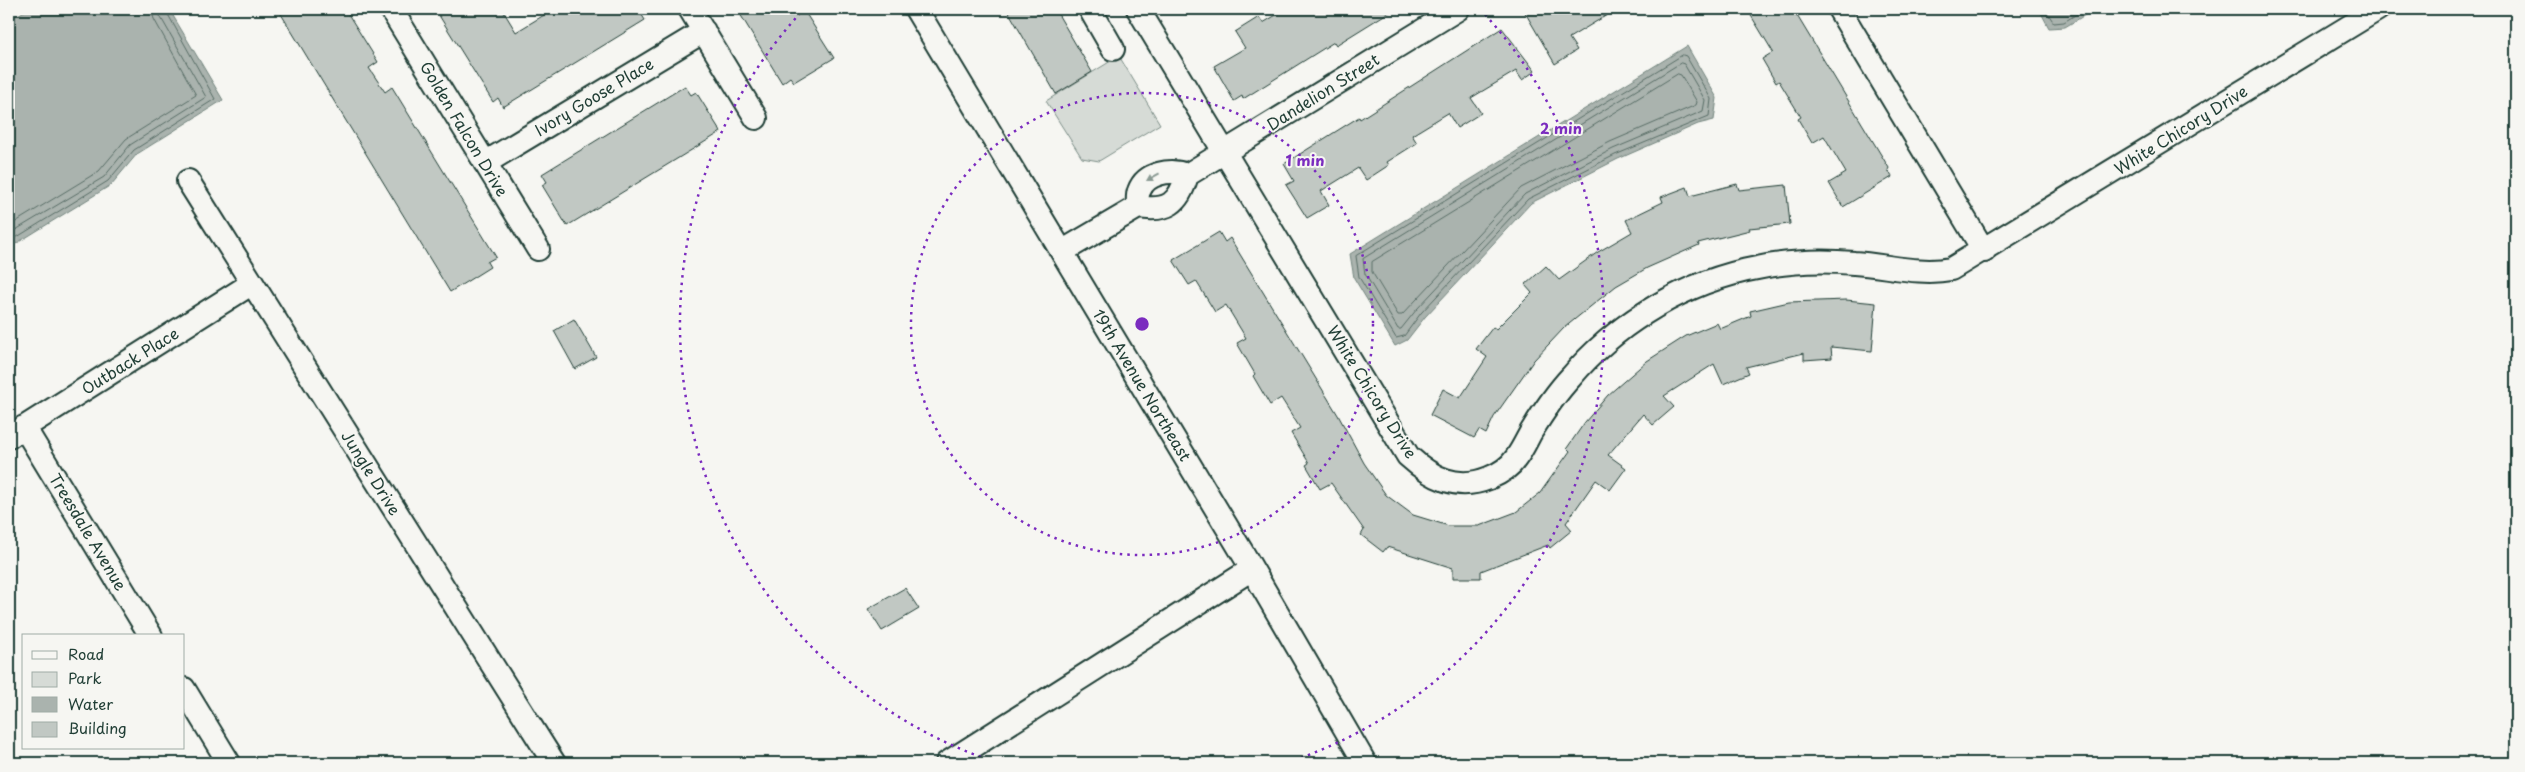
<svg xmlns="http://www.w3.org/2000/svg" width="2525" height="772" viewBox="0 0 2525 772" font-family="'Playpen Sans',sans-serif">
<rect width="100%" height="100%" fill="#f6f6f2"/>
<filter id="ink" filterUnits="userSpaceOnUse"><feTurbulence type="fractalNoise" baseFrequency=".02" numOctaves="2"/><feDisplacementMap in="SourceGraphic" scale="10" xChannelSelector="R" yChannelSelector="G"/><feConvolveMatrix kernelMatrix="1 2 1 2 8 2 1 2 1" color-interpolation-filters="sRGB"/></filter>
<g filter="url(#ink)">
<path fill="#d6dbd6" stroke="#7a8c85" d="M1119,56L1160,124L1099,161L1082,158L1046,101Z"/>
<path fill="#aab3ae" stroke="#72847d" d="M28,9H169L223,100L137,154L111,185L9,248V20Z
M2039,9H2095L2065,27L2049,28Z
M1687,46L1717,98L1714,120L1698,124L1618,159L1531,203L1425,317L1407,340L1395,346L1354,278L1350,254Z"/>
<g fill="none" stroke-linecap="round" stroke-linejoin="round">
<path stroke="#576c65" stroke-width="1" d="M2045,9L2054,23L2064,22L2085,9
M1683,55L1686,56L1711,99L1709,116L1615,155L1528,199L1421,313L1404,336L1396,338L1359,277L1356,256Z
M1681,63L1684,64L1705,100L1703,111L1613,149L1525,194L1417,309L1401,329H1398L1365,274L1363,259Z
M1678,74L1681,75L1697,102L1696,105L1610,142L1521,188L1402,315H1398L1372,272V262Z
M9,226L99,171L126,139L196,95L154,19L151,9
M9,234L104,177L130,145L206,97L160,16L159,9
M9,242L108,181L134,150L215,99L165,9"/>
</g>
<path fill="#c1c8c3" stroke="#1f3d34" d="M278,9H345L378,62L369,68L385,92L392,87L496,257L487,262L490,267L450,292Z
M435,9H502L516,32L554,9H638L645,20L503,107L498,98L493,102Z
M737,9H803L834,58L794,82L790,77L782,83Z
M1007,9H1055L1092,72L1056,94Z
M1286,9H1394L1336,45L1334,42L1243,99L1242,96L1234,101L1214,66L1245,48L1235,32L1259,17L1263,23Z
M1523,9H1617L1569,38L1577,50L1555,64Z
M1747,9H1793L1889,168L1888,170L1892,177L1843,207L1829,183L1846,173L1824,136L1812,143L1798,119L1801,117L1779,81L1776,83L1762,59L1773,52Z
M1502,28L1535,71L1522,80L1516,71L1471,98L1481,113L1457,128L1448,113L1412,135L1417,143L1387,162L1389,165L1366,180L1358,168L1321,191L1329,205L1307,218L1286,185L1294,181L1284,164L1359,117L1360,119Z
M685,86L691,95L696,92L721,132L567,226L542,185L547,182L542,174Z
M1737,184L1739,190L1786,185L1790,224L1749,228L1750,230L1698,243L1699,245L1647,268L1616,286L1564,328L1534,360L1494,417L1486,434L1479,430L1474,438L1430,415L1443,389L1460,398L1487,357L1476,349L1493,327L1496,329L1532,293L1525,285L1546,266L1559,280L1598,252L1632,232L1626,220L1663,202L1661,197L1687,187L1690,196Z
M1219,232L1225,242L1230,238L1338,415L1364,463L1386,495L1413,515L1449,526H1479L1516,512L1540,493L1570,451L1567,448L1585,422L1608,395L1647,361L1686,336L1717,323L1720,329L1751,316L1750,311L1789,302L1846,300L1876,303L1872,351L1831,347L1832,358L1804,360V353L1746,367L1749,373L1723,384L1714,364L1664,396L1674,407L1653,425L1643,414L1608,455L1626,468L1610,490L1596,480L1566,523L1572,530L1550,548L1548,545L1481,571V578H1453V568L1387,547L1383,552L1361,535L1364,530L1331,483L1320,489L1306,465L1309,463L1291,433L1300,428L1281,398L1270,405L1253,376L1255,374L1237,343L1246,338L1226,305L1215,312L1196,281L1189,285L1173,260Z
M574,319L596,357L575,369L554,331Z
M905,588L919,609L882,631L868,609Z"/>
<g fill="none" stroke-linecap="round" stroke-linejoin="round">
<defs>
<path id="minor" d="M391,9L538,249
M690,9L756,118
M916,9L1245,557L1365,763
M1090,9L1113,49
M1138,9L1408,456C1432,478 1457,491 1489,478C1499,474 1510,467 1516,458C1522,450 1526,441 1531,432C1542,414 1556,393 1571,377C1591,353 1619,329 1645,313C1707,273 1781,256 1854,263C1886,265 1920,275 1951,269L2378,9
M1839,9L1984,251
M485,163L704,31
M188,181L554,763
M1138,207C1138,202 1137,195 1139,191C1146,172 1171,169 1187,175
M1063,251L1138,207C1167,212 1179,204 1187,175L1458,9
M24,427L151,636
M9,437L251,284
M184,689L229,763
M947,763L1252,569"/>
</defs>
<use href="#minor" stroke="#1f3d34" stroke-width="26"/>
<use href="#minor" stroke="#f6f6f2" stroke-width="22"/>
</g>
<defs><path id="oneway-solid" d="M-6-.8H1V-3.2L6.5 0L1 3.2V.8H-6Z" transform="scale(1.25)"/></defs>
<use fill="#8a9a93" href="#oneway-solid" transform="translate(1153 177) rotate(151)"/>
</g>
<g fill="none" stroke="#7b2cbf" stroke-width="2.5" stroke-dasharray="2.5 5">
<circle cx="1142" cy="324" r="231"/>
<path d="M995 762A462 462 0 0 1 804 9M1480 9A462 462 0 0 1 1289 762"/>
</g>
<g text-anchor="middle" stroke-width="4" stroke-linejoin="round" paint-order="stroke">
<g font-size="16" fill="#1f3d34" stroke="#f6f6f2">
<text transform="translate(1323 92) rotate(-32)" y="6">Dandelion Street</text>
<text transform="translate(594 97) rotate(-31)" y="6">Ivory Goose Place</text>
<text transform="translate(464 129) rotate(59)" y="6">Golden Falcon Drive</text>
<text transform="translate(2181 130) rotate(-32)" y="6">White Chicory Drive</text>
<text transform="translate(130 361) rotate(-32)" y="6">Outback Place</text>
<text transform="translate(1142 385) rotate(59)" y="6">19th Avenue Northeast</text>
<text transform="translate(1372 392) rotate(58)" y="6">White Chicory Drive</text>
<text transform="translate(371 473) rotate(58)" y="6">Jungle Drive</text>
<text transform="translate(88 532) rotate(59)" y="6">Treesdale Avenue</text>
</g>
</g>
<circle cx="1142" cy="324" r="8" fill="#7b2cbf" stroke="#f6f6f2" stroke-width="2.5"/>
<g font-size="15" text-anchor="middle" font-weight="bold" fill="#7b2cbf" stroke="#f6f6f2" stroke-width="4" stroke-linejoin="round" paint-order="stroke">
<text x="1561" y="134">2 min</text>
<text x="1305" y="166">1 min</text>
</g>
<rect width="2525" height="772" fill="none" stroke="#f6f6f2" stroke-width="30"/>
<rect x="15" y="15" width="2495" height="742" fill="none" stroke="#1f3d34" stroke-width="2" filter="url(#ink)"/>
<rect x="22" y="634" width="162" height="115" fill="#f6f6f2" stroke="#a0aca6"/>
<rect x="32" y="651" width="25" height="8" fill="#f6f6f2" stroke="#a0aca6"/>
<text x="68" y="660" font-size="15" fill="#1f3d34">Road</text>
<rect x="32" y="672" width="25" height="15" fill="#d6dbd6" stroke="#a0aca6"/>
<text x="68" y="684" font-size="15" fill="#1f3d34">Park</text>
<rect x="32" y="697" width="25" height="15" fill="#aab3ae" stroke="#a0aca6"/>
<text x="68" y="710" font-size="15" fill="#1f3d34">Water</text>
<rect x="32" y="722" width="25" height="15" fill="#c1c8c3" stroke="#a0aca6"/>
<text x="68" y="734" font-size="15" fill="#1f3d34">Building</text>
</svg>
